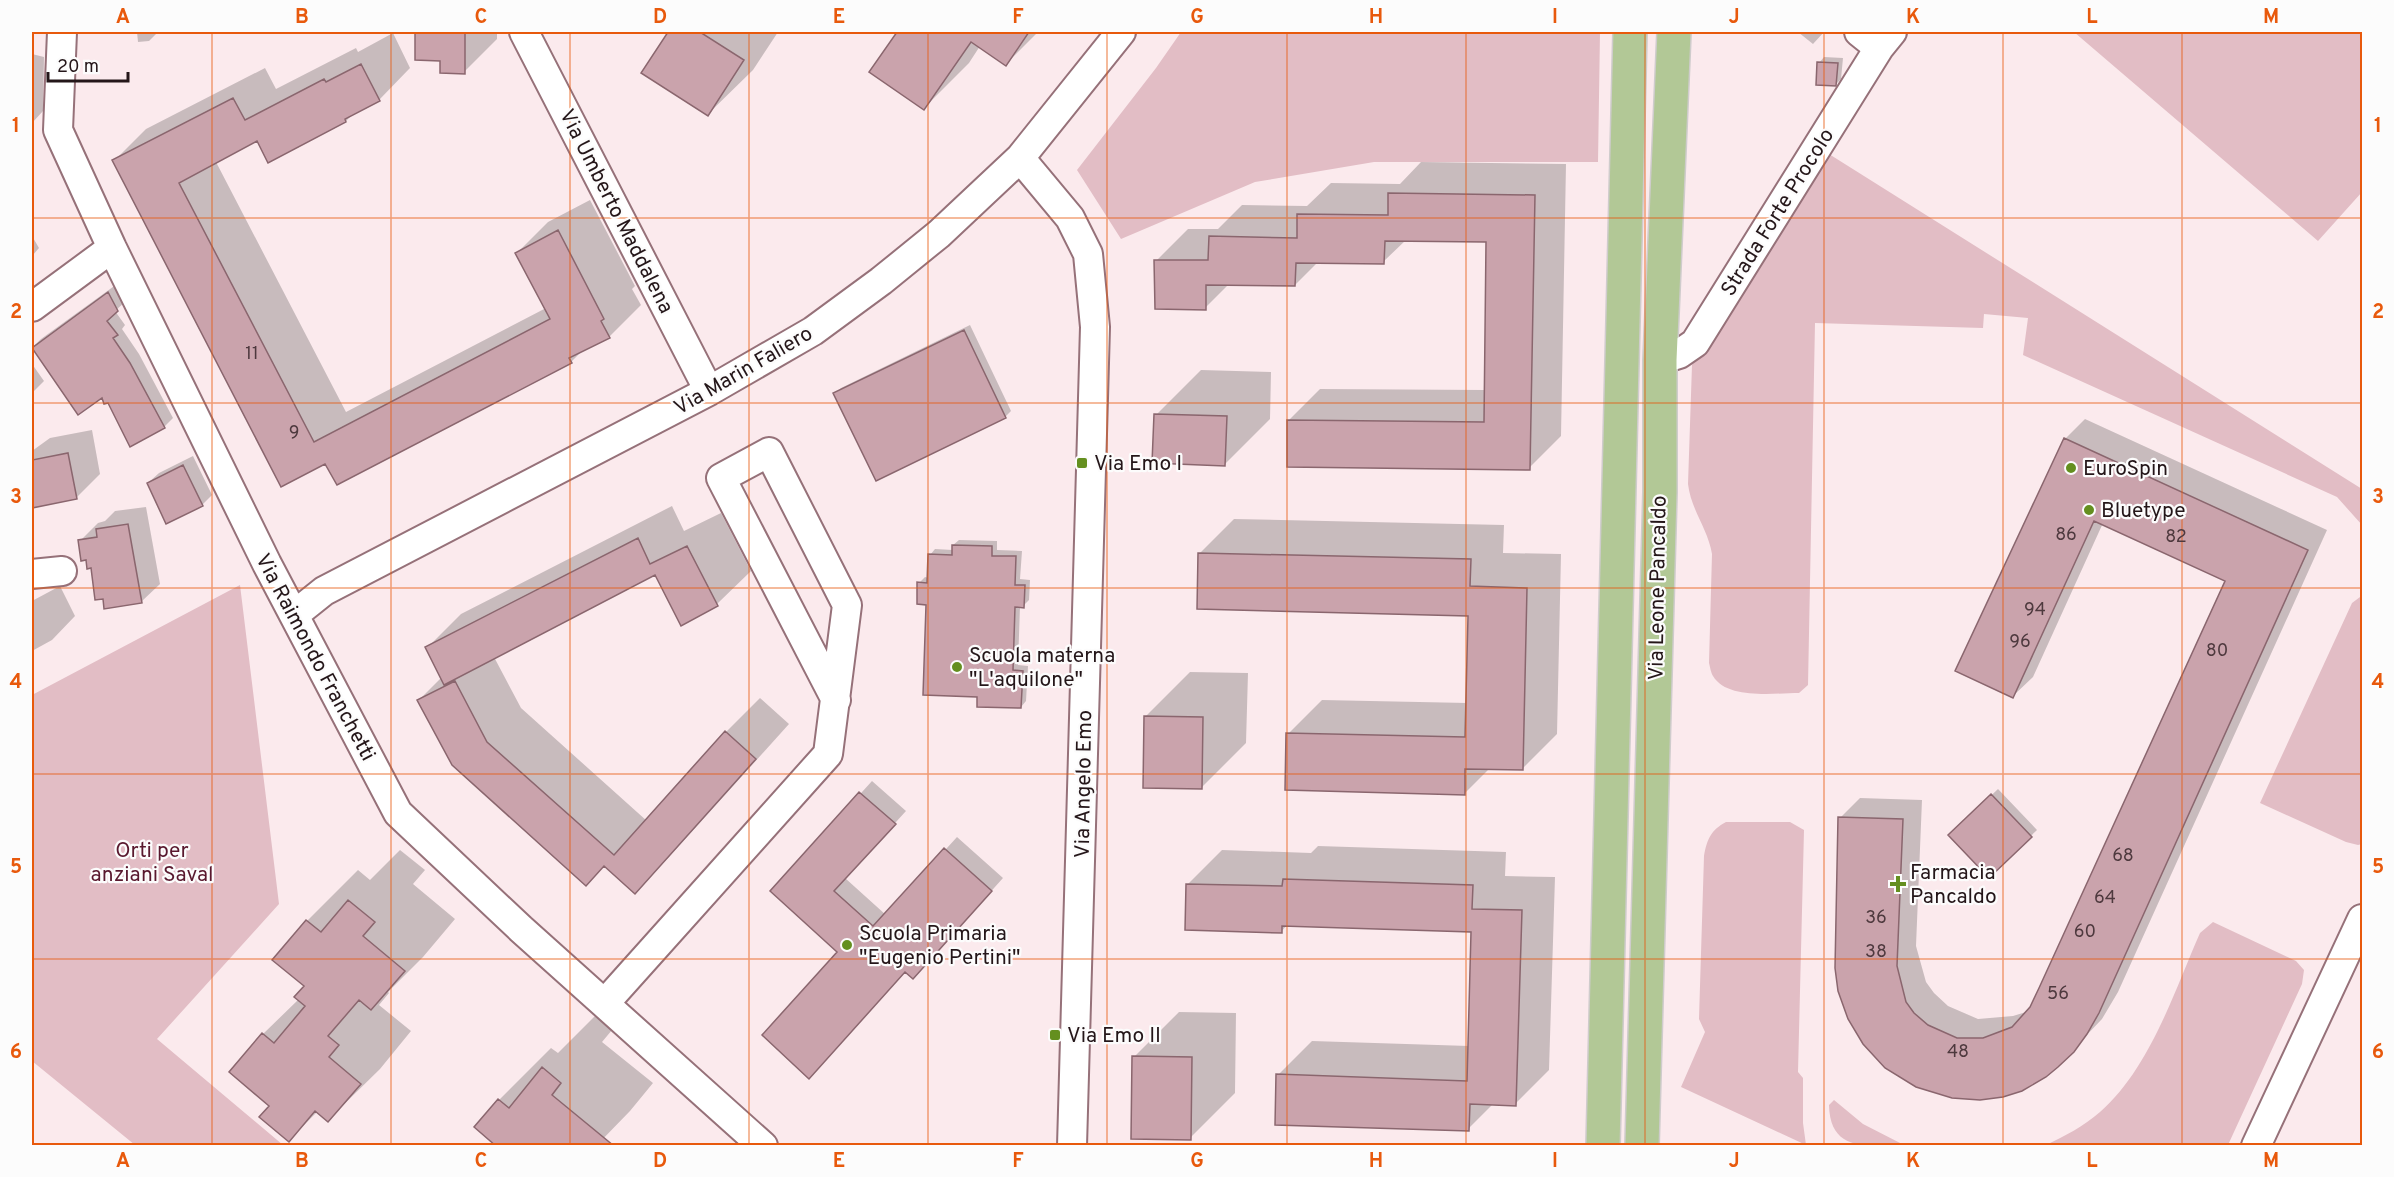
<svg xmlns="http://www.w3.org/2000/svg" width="2394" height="1177" viewBox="0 0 2394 1177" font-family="Overpass,sans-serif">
<rect width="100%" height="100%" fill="#fbeaed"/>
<path fill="#e2bdc5" d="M1181,32H1600L1598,162H1374L1255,182L1121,239L1077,170L1156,68Z
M2074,32H2362V192L2318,241Z
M1821,149L2362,489V525L2337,497L2023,355L2028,318L1984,314L1983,328L1815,323L1808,685L1799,693C1775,693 1727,700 1713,676C1711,673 1710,667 1709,663L1712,554C1708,529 1691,510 1688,484L1692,365L1706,334Z
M240,585L279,904L157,1039L283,1145H135L32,1061V695Z
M2360,597H2362V844L2358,845L2346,842L2260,803L2352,603Z
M1726,822H1790L1804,830L1798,1072L1803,1078V1123L1806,1145L1681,1087L1705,1032L1699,1019L1704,856C1707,839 1711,830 1726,822Z
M2213,922L2296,961L2304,970L2302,984L2228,1145H2046C2065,1136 2084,1126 2100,1112C2150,1068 2174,992 2200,933Z
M1834,1100L1863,1124L1904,1145C1869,1146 1830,1153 1829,1105Z"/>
<path fill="#0003" d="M137,32H158L149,41L138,42Z
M416,32H497V39L464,72L441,59H416Z
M662,32H778L753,70L708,114L667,35Z
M899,32H1038L1006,64L980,46L969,63L924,108L871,72Z
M1798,32H1824L1813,44Z
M393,33L410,68L379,100L354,113L346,121L258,139L216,162L346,412L546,308L517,253L548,222L590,200L635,286L632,289L641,305L609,337L584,349L571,362L326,462L114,161L146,129L265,68L276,89L356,48L358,52Z
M32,54L44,57L43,111L32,123Z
M1824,57L1843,58L1841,79L1835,85L1819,63Z
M1421,162L1566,164L1561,436L1529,468L1288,421L1320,389L1486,390L1487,240H1406L1383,262H1318L1295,285L1229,284L1205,308L1156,261L1188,229H1218L1242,205L1307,206L1331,183L1400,184Z
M32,236L39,248L32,256Z
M117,284L126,301L115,311L125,325L122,329L139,354L173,418L164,427L102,396L79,413L33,347L41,339Z
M970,325L1011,411L1005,417L877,479L835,394L841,388Z
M32,364L44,381L32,393Z
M1201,370L1271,372L1270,419L1225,464L1156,415Z
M2085,419L2327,530L2118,992L2102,1019L2061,1062L1931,1091L1840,818L1860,798L1922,800L1916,946L1926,982L1934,993L1948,1006L1978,1019L2013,1016L2026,1012L2031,1007L2227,580L2103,523L2033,677L2013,696L2065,439Z
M92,430L100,474L76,498L32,507V451L50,438Z
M193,456L212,495L202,505L148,483L159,473Z
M672,506L684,531L721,513L751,571L717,604L655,573L494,657L521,708L647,821L726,732L760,698L789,724L668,858L635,892L605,865L586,884L419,700L442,677L427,648L461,614Z
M146,507L160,584L141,602L104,597L80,541L98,523L105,521L115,511Z
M1234,519L1504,525L1503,553L1561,554L1557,734L1523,768H1490L1464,794L1288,734L1322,700L1468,703L1470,614L1200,553Z
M959,540L997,541V550L1022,551L1020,579L1030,580L1029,600L1023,606H1020L1018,665L1028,666L1026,701L1021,707L978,695L928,603L919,583L925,577L929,578L930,555L935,549L953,550V545Z
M60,586L75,616L52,640L32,651V601Z
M1190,672L1248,673L1246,743L1201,788L1145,717Z
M872,781L906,811L845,878L886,915L957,837L1003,878L925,965L906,970L839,952L772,891Z
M1998,789L2037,830L1989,876L1950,835Z
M1318,846L1506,852L1505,876L1555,877L1549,1070L1515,1104L1494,1103L1468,1129L1278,1075L1312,1041L1469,1046L1473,931L1287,925L1281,932L1188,884L1222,850L1311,853Z
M400,850L425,870L413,884L455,919L423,957L388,992L389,993L379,1005L411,1031L380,1069L328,1120L318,1111L289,1140L271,1105L231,1072L263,1034L299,999L306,986L307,921L358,870L370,880Z
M1179,1012L1236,1013L1235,1093L1190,1138L1134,1057Z
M595,1016L612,1030L602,1042L653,1083L630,1111L596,1146L476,1127L499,1100L551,1048L558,1053Z"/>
<path fill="#caa3ac" stroke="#8a666e" stroke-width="1.5" d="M415,32H465V74L440,73V61L415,60Z
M668,32H700L744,60L708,116L641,73Z
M897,32H1029L1006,66L971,42L924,110L869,72Z
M1817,62L1838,63L1836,86L1816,85Z
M361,64L380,101L345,119L346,122L268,163L257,141L179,183L314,442L550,319L515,253L558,230L604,319L601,321L610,338L569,358L572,363L337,485L325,464L281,487L112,160L233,98L245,120L324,79L326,82Z
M1388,193L1535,195L1530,470L1287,467V420L1484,422L1486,242L1385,241L1384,264L1296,263L1295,286L1206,285V310L1155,309L1154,260H1208L1209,236L1297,238V214L1388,215Z
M108,292L118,311L107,321L118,335L113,338L130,363L165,428L130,447L108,403L104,404L102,398L78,415L32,348Z
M964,330L1006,418L876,481L833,393Z
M1154,414L1227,416L1225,466L1152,463Z
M2064,438L2308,550L2099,1013L2087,1034L2074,1052L2058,1067L2046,1077L2022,1091L2003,1097L1980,1100L1952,1098L1916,1087L1885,1068L1863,1044L1848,1019L1838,991L1835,968L1838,817L1903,819L1897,966L1906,1002L1914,1013L1928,1025L1957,1038H1983L2012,1027L2030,1007L2039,988L2225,581L2094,521L2013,698L1955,671Z
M68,453L77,499L32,508V460Z
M183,465L203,506L166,524L147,483Z
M128,524L142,603L104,609L103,599L95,600L91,568L87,569L86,560L81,561L78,540L97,537L96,529Z
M638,538L650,564L687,546L718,606L681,626L655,575L444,685L425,647Z
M952,545L992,546V556H1016L1015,585H1025L1024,608L1015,607L1013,670L1023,671L1021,708L977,707V697L923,695L926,605L917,604V582L927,583L928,554L952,555Z
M1198,553L1471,559L1470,586L1527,588L1523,770L1465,769V795L1285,790L1286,733L1465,737L1468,616L1197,609Z
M455,681L487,742L614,855L725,731L756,759L635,894L604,866L586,886L452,765L417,700Z
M1144,716L1203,717L1202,789L1143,788Z
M859,792L896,824L834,891L873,926L944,848L992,891L913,979L905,972L809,1079L762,1035L837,952L770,891Z
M1991,794L2032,837L1989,878L1948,835Z
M1283,879L1473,885L1472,909L1522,910L1516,1106L1470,1104L1469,1131L1275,1125L1276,1074L1467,1081L1471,932L1282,926V933L1185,930L1186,884L1282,886Z
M348,900L375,922L363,936L405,971L371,1010L359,1000L328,1036L339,1045L329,1057L361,1084L328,1122L315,1111L289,1142L259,1117L269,1106L229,1072L262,1033L274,1043L305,1006L294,997L304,986L272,960L306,920L321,932Z
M1132,1056L1192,1057L1191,1140L1131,1139Z
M542,1067L561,1083L552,1095L614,1146H496L474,1127L498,1099L509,1108Z"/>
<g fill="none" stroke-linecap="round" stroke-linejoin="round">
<defs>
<path id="street" d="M62,32L58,130L112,248L267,564L398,813L521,929L763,1146
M524,32L709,391
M1859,32L1879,48
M1020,158L1070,218L1088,254L1095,327L1072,1146
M32,307L112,248
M1660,360L1679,354L1695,343L1879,48L1892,32
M32,574L62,571
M294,615L324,591L709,391L813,331L881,281L939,234L1020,158L1121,32
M605,1003L828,754L847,605L769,452L721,478L836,700
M2256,1146L2362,919"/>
<path id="primary" d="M1603,1146L1630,32
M1642,1146L1660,492V360L1674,32"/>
</defs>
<use href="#street" stroke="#967179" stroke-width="32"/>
<use href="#primary" stroke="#cfcccc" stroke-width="36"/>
<use href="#street" stroke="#fff" stroke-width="28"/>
<use href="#primary" stroke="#b2c896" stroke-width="33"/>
</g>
<path fill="none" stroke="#e8590c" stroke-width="1.5" stroke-opacity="0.55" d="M212,32V1146M391,32V1146M570,32V1146M749,32V1146M928,32V1146M1107,32V1146M1287,32V1146M1466,32V1146M1645,32V1146M1824,32V1146M2003,32V1146M2182,32V1146M32,218H2362M32,403H2362M32,588H2362M32,774H2362M32,959H2362"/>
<g fill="#648f1f" stroke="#fcfcfc" stroke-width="2">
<rect x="1076" y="457" width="12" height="12" rx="3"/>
<circle cx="2071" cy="468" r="6"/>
<circle cx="2089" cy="510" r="6"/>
<circle cx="957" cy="667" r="6"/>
<path d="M1895 875h6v6h6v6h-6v6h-6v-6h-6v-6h6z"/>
<circle cx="847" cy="945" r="6"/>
<rect x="1049" y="1029" width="12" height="12" rx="3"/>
</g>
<g text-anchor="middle" stroke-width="4.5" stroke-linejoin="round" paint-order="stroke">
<g font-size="18" fill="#4e393e">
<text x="252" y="359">11</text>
<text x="294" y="438">9</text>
<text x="2066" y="540">86</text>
<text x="2176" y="542">82</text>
<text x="2035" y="615">94</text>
<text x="2020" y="647">96</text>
<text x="2217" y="656">80</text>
<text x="2123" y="861">68</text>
<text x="2105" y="903">64</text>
<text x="1876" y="923">36</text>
<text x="2085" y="937">60</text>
<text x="1876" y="957">38</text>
<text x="2058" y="999">56</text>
<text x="1958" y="1057">48</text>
</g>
<g font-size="21" fill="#241619" stroke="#fcfcfc">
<text transform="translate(617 211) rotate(63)" y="7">Via Umberto Maddalena</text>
<text transform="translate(1777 212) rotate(-58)" y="7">Strada Forte Procolo</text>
<text transform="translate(743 370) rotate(-30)" y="7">Via Marin Faliero</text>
<text transform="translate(1657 588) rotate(-89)" y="7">Via Leone Pancaldo</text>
<text transform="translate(316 657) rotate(62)" y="7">Via Raimondo Franchetti</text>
<text transform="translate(1083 784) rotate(-89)" y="7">Via Angelo Emo</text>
</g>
<g font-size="21" fill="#241619" stroke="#fcfcfc" text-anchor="start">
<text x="1094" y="470">Via Emo I</text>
<text x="2083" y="475">EuroSpin</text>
<text x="2101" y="517">Bluetype</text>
<text x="969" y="662">Scuola materna<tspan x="969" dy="24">"L'aquilone"</tspan></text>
<text x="1910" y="879">Farmacia<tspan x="1910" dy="24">Pancaldo</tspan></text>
<text x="859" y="940">Scuola Primaria<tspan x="859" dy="24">"Eugenio Pertini"</tspan></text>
<text x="1067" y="1042">Via Emo II</text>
</g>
<g font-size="21" fill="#59182e" stroke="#fcfcfc">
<text x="152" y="857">Orti per<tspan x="152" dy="24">anziani Saval</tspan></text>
</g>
</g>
<rect width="2394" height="1177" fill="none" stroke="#fcfcfc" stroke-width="66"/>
<path d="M48 72v9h80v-9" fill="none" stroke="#241619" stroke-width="3"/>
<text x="57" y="72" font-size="18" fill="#241619" stroke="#fcfcfc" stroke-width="4.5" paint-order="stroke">20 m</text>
<rect x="33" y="33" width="2328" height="1111" fill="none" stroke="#e8590c" stroke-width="2"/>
<g font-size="20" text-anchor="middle" font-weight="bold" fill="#e8590c">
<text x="123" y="23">A</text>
<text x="302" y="23">B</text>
<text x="481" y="23">C</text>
<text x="660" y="23">D</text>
<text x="839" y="23">E</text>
<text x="1018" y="23">F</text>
<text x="1197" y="23">G</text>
<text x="1376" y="23">H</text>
<text x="1555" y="23">I</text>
<text x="1734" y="23">J</text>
<text x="1913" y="23">K</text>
<text x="2092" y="23">L</text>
<text x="2271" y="23">M</text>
<text x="16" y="132">1</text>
<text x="2378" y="132">1</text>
<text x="16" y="318">2</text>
<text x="2378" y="318">2</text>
<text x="16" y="503">3</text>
<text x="2378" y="503">3</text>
<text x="16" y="688">4</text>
<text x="2378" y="688">4</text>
<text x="16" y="873">5</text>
<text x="2378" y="873">5</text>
<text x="16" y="1058">6</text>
<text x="2378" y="1058">6</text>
<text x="123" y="1167">A</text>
<text x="302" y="1167">B</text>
<text x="481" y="1167">C</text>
<text x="660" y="1167">D</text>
<text x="839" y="1167">E</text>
<text x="1018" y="1167">F</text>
<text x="1197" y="1167">G</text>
<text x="1376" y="1167">H</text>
<text x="1555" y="1167">I</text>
<text x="1734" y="1167">J</text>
<text x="1913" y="1167">K</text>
<text x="2092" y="1167">L</text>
<text x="2271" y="1167">M</text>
</g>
</svg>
